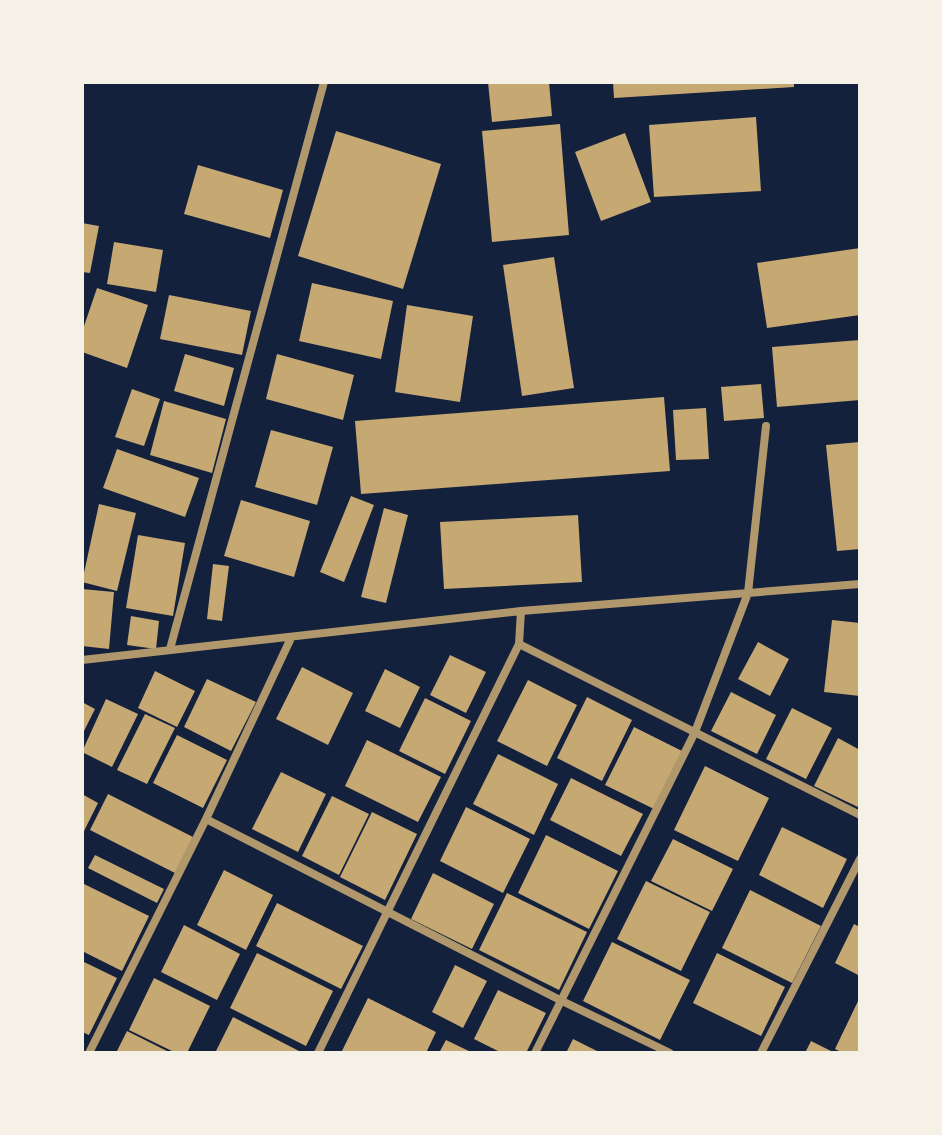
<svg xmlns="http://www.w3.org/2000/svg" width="942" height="1135" viewBox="0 0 942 1135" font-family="'Times New Roman',serif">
<rect width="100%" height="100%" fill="#14213d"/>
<path fill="#c6a872" d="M488,82H549L552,116L492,122Z
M613,82H794V87L614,98Z
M756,117L761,191L654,197L649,125Z
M560,124L569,235L492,242L482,131Z
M336,131L441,164L403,289L298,256Z
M625,133L651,202L601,221L575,152Z
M198,165L283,190L270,238L184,214Z
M82,223L99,226L90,273L82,272Z
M114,242L163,250L156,292L107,284Z
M860,248V315L767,328L757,263Z
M554,257L574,388L522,396L503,265Z
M312,283L393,301L381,359L299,341Z
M97,288L148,305L127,368L82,352V332Z
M169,295L251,311L242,355L160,339Z
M407,305L473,316L460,402L395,392Z
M860,340V400L777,407L772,347Z
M185,354L234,368L224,406L174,391Z
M277,354L354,375L343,420L266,399Z
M761,384L764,418L724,421L721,387Z
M132,389L160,399L144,446L115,437Z
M664,397L670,471L361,494L355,421Z
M164,401L226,419L212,473L150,455Z
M706,408L709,459L676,460L673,410Z
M271,430L333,447L317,505L255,487Z
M860,442V549L837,551L826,445Z
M117,449L199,478L185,517L103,488Z
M351,496L374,505L344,582L320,572Z
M241,500L310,521L294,577L224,556Z
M99,504L136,513L117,591L82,582Z
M384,508L408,515L386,603L361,597Z
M578,515L582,582L444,589L440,522Z
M138,535L185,543L173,616L126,608Z
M213,564L229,566L222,621L207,619Z
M82,589L114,592L109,649L82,646Z
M131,616L159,621L156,649L127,645Z
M832,620L860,623V696L824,692Z
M758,642L789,659L770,696L738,679Z
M450,655L486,672L466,713L430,695Z
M302,667L353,693L328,745L276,719Z
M385,669L420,687L400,728L365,711Z
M155,671L195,691L177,727L138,708Z
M207,679L256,702L231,751L184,727Z
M528,680L577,705L547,766L497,741Z
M731,692L776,715L757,754L711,731Z
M587,697L632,720L602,781L557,758Z
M425,698L471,721L445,774L399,751Z
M106,699L138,714L112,767L82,752Z
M82,702L95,709L82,735Z
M792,708L832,728L806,779L766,759Z
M145,714L175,728L147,784L117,770Z
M634,727L682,751L654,809L605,785Z
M177,735L227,760L203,808L153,783Z
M838,738L860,750V808L814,786Z
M367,740L441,777L418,822L345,786Z
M498,754L558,784L534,835L473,804Z
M705,766L769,798L738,861L674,830Z
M281,772L326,794L298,852L252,829Z
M571,778L643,814L621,856L550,820Z
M82,794L98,803L82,835Z
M108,794L193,837L175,873L90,830Z
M332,796L369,814L339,875L302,856Z
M466,807L530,839L503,893L440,861Z
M372,812L417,834L385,900L340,877Z
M782,827L847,859L823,908L759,875Z
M546,835L618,871L589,929L518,893Z
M673,839L733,869L712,911L651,881Z
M95,855L164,889L157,903L88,868Z
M224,870L273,895L246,950L197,925Z
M433,873L494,904L472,949L411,919Z
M646,881L710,912L681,971L617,939Z
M82,883L149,916L122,971L82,951Z
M750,890L821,926L792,983L722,948Z
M507,893L587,932L559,990L479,950Z
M277,903L363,946L341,989L256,946Z
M854,924L860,927V976L835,963Z
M184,925L240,954L217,1000L161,972Z
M612,942L690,980L660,1040L583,1001Z
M257,953L333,991L306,1046L230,1008Z
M717,953L785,987L761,1036L693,1003Z
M82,961L117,978L89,1035L82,1032Z
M455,965L487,981L463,1028L432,1012Z
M154,978L210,1006L187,1053H176L129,1030Z
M498,990L546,1013L526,1053H502L474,1039Z
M860,997V1053H843L835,1049Z
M368,998L436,1032L426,1053H341Z
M233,1017L299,1051L298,1053H215Z
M127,1031L171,1053H116Z
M573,1039L601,1053H566Z
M446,1040L473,1053H439Z
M811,1041L835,1053H805Z"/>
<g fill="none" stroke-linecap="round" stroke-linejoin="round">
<path stroke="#b1986c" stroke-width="8" d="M521,611L519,644L860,815
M170,649L324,82
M82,660L521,611L860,584
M206,819L560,1000L670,1053
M89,1053L206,819L291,638
M318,1053L519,644
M535,1053L695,732L748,593L766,426
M761,1053L860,859"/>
</g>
<rect width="942" height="1135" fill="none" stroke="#f6f1e7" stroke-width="168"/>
</svg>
